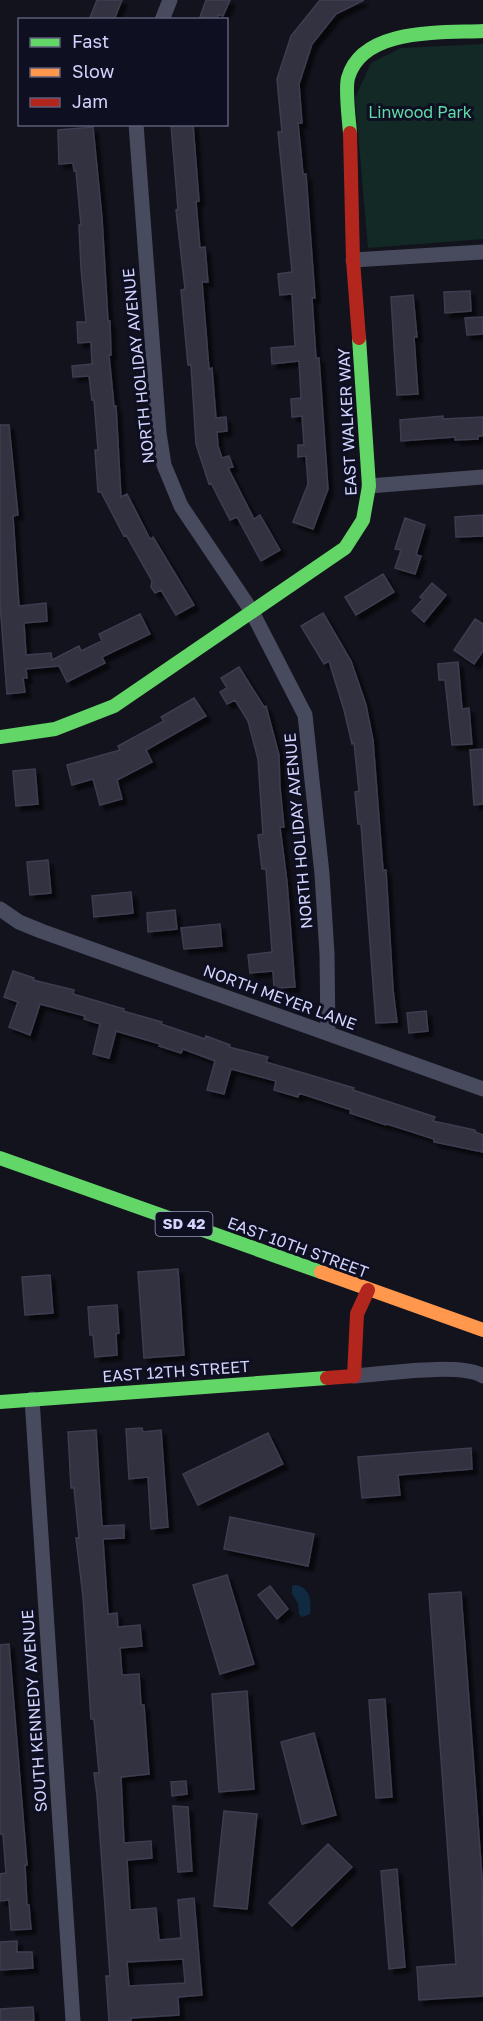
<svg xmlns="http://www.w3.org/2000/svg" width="483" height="2021" viewBox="0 0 483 2021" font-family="'Golos Text',sans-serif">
<defs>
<filter id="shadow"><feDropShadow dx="5" dy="5" stdDeviation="1.5" flood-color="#0009"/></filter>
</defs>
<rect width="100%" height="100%" fill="#13131e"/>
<path fill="#122926" d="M483,44V239L368,248L355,98L371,63L401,48Z"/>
<path fill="#102b41" d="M295,1585C310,1587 312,1601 310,1614L302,1617L299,1614L298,1603L292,1594V1586Z"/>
<path fill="#313140" stroke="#3e3e51" stroke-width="1.5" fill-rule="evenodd" filter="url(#shadow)" d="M97,0H122L114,20H89Z
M206,0H230L223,16L218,15L217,20H199Z
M320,0H364L336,14L312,44L299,84L302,123H298L303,174H306L315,298H312L316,358H319L328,489L313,529L293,522L308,484L306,456L298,457V445H304L302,416L292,417L291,399L301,398L299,361L272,364L271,348L295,346L292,294L280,295L278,274L292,272L278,132H282L277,79L291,36Z
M171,124H193L199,201L196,202L200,248L205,247L208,282H202L209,369L212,368L216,418L226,417L227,431L217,432L218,446L222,458L229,456L233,467L228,468L254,519L260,515L280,550L261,561L237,517L230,520L211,483L209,484L196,444L191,365H188L181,290L185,289L176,210L178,209Z
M93,127L102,218L108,321H110L111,355H109L114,406H116L121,497L127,494L150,539L153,537L194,605L176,615L161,590L155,593L151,587L152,581L126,535L124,536L101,492H98L95,450H98L94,400H92L89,376L73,377L72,366L92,364L91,342L78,343L77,322H86L81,268L79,225H81L76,171H74L73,163L59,164L58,130Z
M470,291L471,311L445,313L444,292Z
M413,295L417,337H414L418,394L397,395L391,297Z
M483,317V334L467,335L465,318Z
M443,416V419L483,417V436H478V439L455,440V437L401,441L400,420Z
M0,425H9L18,515L13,516L19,606L46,603L47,621L24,623L26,655L51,653L52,660L79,646L81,651L102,641L99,634L140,614L150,634L102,657L105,663L67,682L59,666L26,669L27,678H23L25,692L7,694L0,603Z
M483,515V536L456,537L455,517Z
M405,518L425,525L416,555L421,556L415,574L395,568L401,550L395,549Z
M383,574L394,592L356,615L345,597Z
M432,583L446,595L424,622L412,611L423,599L420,597Z
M323,613L351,661L366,705L373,740L383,870H386L393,989L397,1022L376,1023L361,824H358L355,792L359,791L354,743L352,744L344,710L329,661L324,664L301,626Z
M475,619L483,624V651L474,664L454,650Z
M458,662L462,709L469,708L472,744L452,745L445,680H439L438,664Z
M239,667L264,707L266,706L279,755L280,787L284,827H280L287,882L295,987L274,988L273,971L250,973L248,955L272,952L266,869H262L258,835L263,834L258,759L248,721L235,700L227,704L220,692L227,688L221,678Z
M194,698L206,716L146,750L152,762L117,780L122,799L100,805L93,779L72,785L67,765L120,750L118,746L164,721L161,717Z
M483,749V804L474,805L470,750Z
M35,769L38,804L16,806L13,771Z
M48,860L51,893L30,895L27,862Z
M131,892L133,913L94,917L92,896Z
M175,910L177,929L148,932L147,913Z
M220,924L222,946L184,949L181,928Z
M13,971L34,978L33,980L74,990L73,994L124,1009L123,1011L162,1022L161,1024L205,1039L206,1036L230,1045L229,1047L268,1057L266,1062L354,1088L353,1090L435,1117L433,1121L475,1130V1132L483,1135V1152L434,1142V1139L387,1124L386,1125L350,1113L351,1110L299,1093L298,1097L274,1090L276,1081L231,1069L224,1094L207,1090L215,1061L183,1049L181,1053L159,1046L160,1044L116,1031L109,1058L93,1054L100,1024L84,1019L85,1016L40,1004L30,1035L9,1027L18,1002L4,997Z
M426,1011L428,1031L409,1033L407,1013Z
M178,1269L184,1355L144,1358L138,1272Z
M50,1275L53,1313L25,1315L22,1277Z
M117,1305L119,1333L116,1334L117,1355L95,1357L93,1335H90L88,1307Z
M142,1428L143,1432L161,1430L168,1527L151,1529L148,1477L129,1479L126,1429Z
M96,1430L102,1526L124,1525V1538L103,1539L108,1614L117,1613L118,1627L140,1625L142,1646L120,1648L122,1675L139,1674L141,1705H144L149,1774L121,1777L124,1843L151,1841L152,1858L127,1860L130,1910L156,1908L159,1940L181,1938L178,1900L194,1898L202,1995L178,1997L179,2015L131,2018V2020L122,2021H109L106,1976H110L97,1795L94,1773H99L94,1719H91L83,1597L76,1538H79L74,1488H71L68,1432ZM183,1959L185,1983L129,1986L127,1962Z
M268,1433L283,1464L198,1505L183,1474Z
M471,1448L472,1469L398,1475L400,1495L362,1498L358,1457Z
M230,1517L314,1534L308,1566L224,1549Z
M227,1575L254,1664L220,1674L193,1585Z
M270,1586L288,1609L277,1619L258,1595Z
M461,1592L482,1877L483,1996L419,2000L417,1967L456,1964L429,1594Z
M9,1644L27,1865H25L27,1905H29L31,1929L11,1930L9,1900L0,1901V1874L6,1873L3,1834H0V1645Z
M247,1691L254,1789L219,1792L212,1694Z
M385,1699L392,1797L376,1798L369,1700Z
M314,1733L336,1815L302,1824L281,1742Z
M186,1781L187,1794L172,1796L171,1782Z
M173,1806L188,1807L192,1871L178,1872Z
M224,1811L257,1814L247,1909L214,1906Z
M328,1844L352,1867L292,1926L269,1903Z
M397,1869L405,1967L389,1969L381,1871Z
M17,1941V1952H32L33,1968L0,1970V1942Z
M33,2007L34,2021H0V2009Z"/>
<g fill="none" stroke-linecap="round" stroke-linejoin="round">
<path stroke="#484b5e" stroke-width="15" d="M162,20L170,0
M136,124L159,433L164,465L181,506L251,610L305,715L322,874L327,954L328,1033
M353,260L483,252
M369,486L483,477
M0,909L19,922L41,931L483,1089
M354,1376C383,1374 461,1362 483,1376
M32,1399L73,2021"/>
<path stroke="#63d668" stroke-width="14" d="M350,133C349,120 345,90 348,78C362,27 443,33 483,31
M0,737L55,729L114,706L345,548L363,520L369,486L359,338
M0,1158L321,1272
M0,1402L327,1378"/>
<path stroke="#ff974d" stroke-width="14" d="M321,1272L483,1330"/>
<path stroke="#b3261e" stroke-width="14" d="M350,133L353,260L359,338
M327,1378L354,1376L357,1314L368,1290"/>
</g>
<g text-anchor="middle" stroke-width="6" stroke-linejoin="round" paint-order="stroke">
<rect fill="#0f0f22" stroke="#9899bb" stroke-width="1.5" x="155.5" y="1212" width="57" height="24" rx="4.5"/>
<g font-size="15" font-weight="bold" fill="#d2d4fd">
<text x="184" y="1229">SD 42</text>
</g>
<g font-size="16" fill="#62d9a8" stroke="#0f0f22">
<text x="420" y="118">Linwood Park</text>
</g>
<g font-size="16" fill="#d2d4fd" stroke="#0f0f22">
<text transform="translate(138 366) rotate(-96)" y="6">NORTH HOLIDAY AVENUE</text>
<text transform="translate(347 422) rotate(-93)" y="6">EAST WALKER WAY</text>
<text transform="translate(298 831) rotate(-95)" y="6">NORTH HOLIDAY AVENUE</text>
<text transform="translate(280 997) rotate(20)" y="6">NORTH MEYER LANE</text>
<text transform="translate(298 1247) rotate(20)" y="6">EAST 10TH STREET</text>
<text transform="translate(176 1371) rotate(-4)" y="6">EAST 12TH STREET</text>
<text transform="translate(34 1711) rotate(-94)" y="6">SOUTH KENNEDY AVENUE</text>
</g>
</g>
<rect x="18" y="18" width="210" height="108" fill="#0f0f22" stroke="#5d5e7a" stroke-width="1.5"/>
<rect x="30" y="38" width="30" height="9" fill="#63d668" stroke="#5d5e7a" stroke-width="1.5"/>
<text x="72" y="48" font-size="18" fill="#d2d4fd">Fast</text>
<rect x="30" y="68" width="30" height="9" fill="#ff974d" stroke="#5d5e7a" stroke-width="1.5"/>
<text x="72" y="78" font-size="18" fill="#d2d4fd">Slow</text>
<rect x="30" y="98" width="30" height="9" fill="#b3261e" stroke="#5d5e7a" stroke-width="1.5"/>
<text x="72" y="108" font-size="18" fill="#d2d4fd">Jam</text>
</svg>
